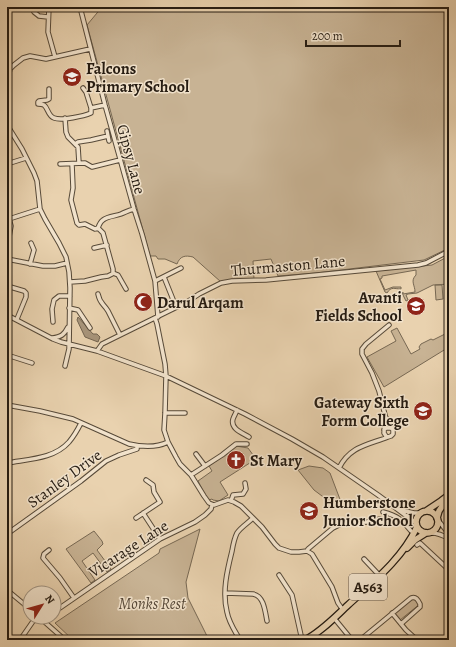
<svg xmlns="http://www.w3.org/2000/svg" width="456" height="647" viewBox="0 0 456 647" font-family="Alegreya,serif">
<rect width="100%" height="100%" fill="#e9d2af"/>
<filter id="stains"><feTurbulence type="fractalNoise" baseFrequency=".005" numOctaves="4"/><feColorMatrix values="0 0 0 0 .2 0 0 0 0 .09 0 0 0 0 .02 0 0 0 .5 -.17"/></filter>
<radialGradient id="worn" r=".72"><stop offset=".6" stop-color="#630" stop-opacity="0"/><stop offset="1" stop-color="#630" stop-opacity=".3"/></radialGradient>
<path fill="#c8b394" stroke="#776853" d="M102,7H438L446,14L449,16V248L424,260L316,273L278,276L271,259L253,261L254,279H232L221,282L193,257C185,255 180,256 177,264L165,259H158L156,256H150L87,25Z
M449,256V284L433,285L417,293L408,294L406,295L408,300L406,301L402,293L403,292V294L415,292C415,285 410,281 416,275V270L382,276V278L380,279L385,290L393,287H401V289C395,289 391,286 387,293L385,292L376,271L432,265Z
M435,285H442L443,299L436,300Z
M397,328L411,354L420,349L419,347L421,344L431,339L433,340L449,332V347L384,387L367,357L396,341L391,331Z
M236,446L248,448L256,459L220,482L228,495L219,501L213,500L212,499L209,500L206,497L198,481L212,471L209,466L225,455Z
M309,466L323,468L330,473L341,502L326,499L314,490L298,470Z
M200,529L186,582L188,598L209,640H73L55,623L159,553L160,549Z
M94,531L102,541L103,544L97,550L111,569L107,572L93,553L82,561L95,580L91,583L66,549Z
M414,597L420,604L400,620L394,613Z"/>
<path fill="#a7947a" stroke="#736450" d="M78,317L93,334H97L100,337L98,342L85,337L77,320Z"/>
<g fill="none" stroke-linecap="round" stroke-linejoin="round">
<defs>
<path id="minor" d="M49,7L48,32L55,57
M80,7L105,105L134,209L142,234L155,281L158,317
M34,12L39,16L48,17
M7,81L10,69L14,65L23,58L30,56L46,59L90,49
M83,88L86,92L91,108
M49,89V99L47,100L39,101L38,102V104C40,104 42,104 44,105C48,108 48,116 54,118C62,121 84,116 91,113V108L105,105
M65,118L66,132L68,137L78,147L79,163
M7,125L22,149L34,173L37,181L40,209L45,219L59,243L66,257L69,272L70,288L69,349L65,366
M107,131L109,141
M75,144L78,142L91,140L108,136
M7,164L26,158
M60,164L85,163L92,167L120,160
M72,164L73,188L71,200L77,223L79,225L85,224L95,229L98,228
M9,219L40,209
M7,242L9,237L11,226L8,215
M94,248L107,245
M7,259L43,266H55L67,263
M30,264L34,250L31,243
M113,273V269L103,233L98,228C99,225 100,222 103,220C108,216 116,216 121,214C126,212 129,210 134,209
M164,277L176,307
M155,281L181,268
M70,282L85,281L101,277L108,276L112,274L113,273L118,275L126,289
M7,286L24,291L26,293V297L17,319
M98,294C100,304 103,303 108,311C112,319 116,327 120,335
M447,294V306
M69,308L78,310L90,328
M7,315L53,339L61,342L97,351L166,376L245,414L292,439L323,457L378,495L416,523
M155,318L157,324L165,364L166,376L165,413L164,430L168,442L176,457L180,464L191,475L204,496L209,503L214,505L228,500L234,502L241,506L262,527L275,544L279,548L291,552H299L307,551
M53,322L52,309L54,300L59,296H70
M52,338C61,337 64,335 68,327
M97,351L102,344L187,302L199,294L221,283L232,281L266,280L418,265L426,263L449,251
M7,355L32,363
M7,405L40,411L73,419L129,444C142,447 156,448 168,442
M237,410C236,413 234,416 233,419C230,429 243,433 249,437
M165,413H185
M385,416L392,428
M384,430L386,428H391L393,430V434L391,436L388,437L386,436L384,433L385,415L379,391L372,373L362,354V349L366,344L389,325
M196,454L205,466
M7,463C29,459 54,459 69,442C74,436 78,429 81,423
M339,468C350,446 368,445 388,437
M191,475L222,455L236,444H247
M231,501L233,495L243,494L246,489L245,483
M401,510L414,513H421
M383,512C398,516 401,519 411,531
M143,513L160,539
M136,518L160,502L154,492L153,485L146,480
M438,520L449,534
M431,533C438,533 443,535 449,539
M7,534L81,481L106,461L119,455L137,449V446
M417,545L420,543L449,570
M49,550L44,554L43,558L60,578L74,598
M307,551L308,549L327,533L333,528L343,523L367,522L380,519
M307,551L312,554L332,587L338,603L343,610
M364,559L379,575
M279,575L292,595L302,640
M7,590L30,609
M225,593L253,594C264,596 265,611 267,621
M54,612L160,539L195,522L205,515L211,509L212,505
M392,613L406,630L417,640
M39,617L65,640
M334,618L352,640
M20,640L36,617
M240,640C235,631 229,623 227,612C222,592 227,571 232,551C233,545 234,539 237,533C241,527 248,523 253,518
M360,640L411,598C416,596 418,600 420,604V607L401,624"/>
<path id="highway" d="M448,7L449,8
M416 522a11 11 0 1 1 22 0a11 11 0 1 1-22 0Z
M426,511L441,501L449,495
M437,518L439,511L447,499
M407,548L415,540L426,533
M305,640C321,632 335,617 348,605C373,582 402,559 417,527"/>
</defs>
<use href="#minor" stroke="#574a39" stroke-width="5.5"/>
<use href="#highway" stroke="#261c12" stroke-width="8"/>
<use href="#minor" stroke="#f1e2cb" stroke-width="3.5"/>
<use href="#highway" stroke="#e9d2af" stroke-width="5.5"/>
</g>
<defs>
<symbol id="school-disc" viewBox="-11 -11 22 22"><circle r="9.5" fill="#8f2418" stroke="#f1e2cb"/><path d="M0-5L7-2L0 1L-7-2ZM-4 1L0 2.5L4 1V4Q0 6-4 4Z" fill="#fff"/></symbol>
<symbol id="mosque-disc" viewBox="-11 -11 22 22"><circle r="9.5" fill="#8f2418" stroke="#f1e2cb"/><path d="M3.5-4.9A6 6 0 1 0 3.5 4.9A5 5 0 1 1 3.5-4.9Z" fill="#fff"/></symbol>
<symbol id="university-disc" viewBox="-11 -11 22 22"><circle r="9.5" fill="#8f2418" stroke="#f1e2cb"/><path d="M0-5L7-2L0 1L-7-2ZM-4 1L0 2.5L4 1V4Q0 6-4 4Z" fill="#fff"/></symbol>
<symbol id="church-disc" viewBox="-11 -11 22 22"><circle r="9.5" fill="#8f2418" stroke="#f1e2cb"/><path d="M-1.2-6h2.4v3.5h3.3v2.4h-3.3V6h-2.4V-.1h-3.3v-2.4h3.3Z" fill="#fff"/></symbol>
</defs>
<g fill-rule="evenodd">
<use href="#school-disc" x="61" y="66" width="22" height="22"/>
<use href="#mosque-disc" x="132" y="291" width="22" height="22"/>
<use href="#school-disc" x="405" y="295" width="22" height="22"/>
<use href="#university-disc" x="412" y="400" width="22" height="22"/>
<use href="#church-disc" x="225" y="449" width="22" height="22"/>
<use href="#school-disc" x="298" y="500" width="22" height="22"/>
</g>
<g text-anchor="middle" stroke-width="3" stroke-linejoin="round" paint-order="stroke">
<rect fill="#f1e2cb" stroke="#63574a" stroke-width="1" x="349" y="574" width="38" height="26" rx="3"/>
<g font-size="15" font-weight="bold" fill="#261c12">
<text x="368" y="592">A563</text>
</g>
<g font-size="16" font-weight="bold" fill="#261c12" stroke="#f1e2cb" text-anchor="start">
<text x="86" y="74">Falcons<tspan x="86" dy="18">Primary School</tspan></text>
<text x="402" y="303" text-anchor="end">Avanti<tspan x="402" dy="18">Fields School</tspan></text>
<text x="157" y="308">Darul Arqam</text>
<text x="409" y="408" text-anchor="end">Gateway Sixth<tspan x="409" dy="18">Form College</tspan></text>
<text x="250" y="466">St Mary</text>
<text x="323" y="508">Humberstone<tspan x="323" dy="18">Junior School</tspan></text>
</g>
<g font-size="16" fill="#261c12" stroke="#f1e2cb">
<text transform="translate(132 159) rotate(75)" y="6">Gipsy Lane</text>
<text transform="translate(288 265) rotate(-5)" y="6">Thurmaston Lane</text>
<text transform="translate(64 478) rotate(-36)" y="6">Stanley Drive</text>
<text transform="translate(128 548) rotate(-33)" y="6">Vicarage Lane</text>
</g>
<g font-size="16" font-style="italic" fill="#574939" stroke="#f1e2cb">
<text x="152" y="609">Monks Rest</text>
</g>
</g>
<rect width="456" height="647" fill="none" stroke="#e9d2af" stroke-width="24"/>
<rect x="8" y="8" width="440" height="631" fill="none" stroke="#261c12" stroke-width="2"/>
<rect x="12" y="12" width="432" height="623" fill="none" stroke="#261c12"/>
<g transform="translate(42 605) rotate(53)"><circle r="19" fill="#f1e2cb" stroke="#a09381"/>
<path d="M0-3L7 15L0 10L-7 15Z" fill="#8f2418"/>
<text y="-6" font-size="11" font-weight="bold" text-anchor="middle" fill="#261c12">N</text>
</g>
<path d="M306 40v6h94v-6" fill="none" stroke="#261c12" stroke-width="2"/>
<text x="312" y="40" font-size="12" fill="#261c12" stroke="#f1e2cb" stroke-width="3" paint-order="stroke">200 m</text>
<rect width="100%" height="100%" filter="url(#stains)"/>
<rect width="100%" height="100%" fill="url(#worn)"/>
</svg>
